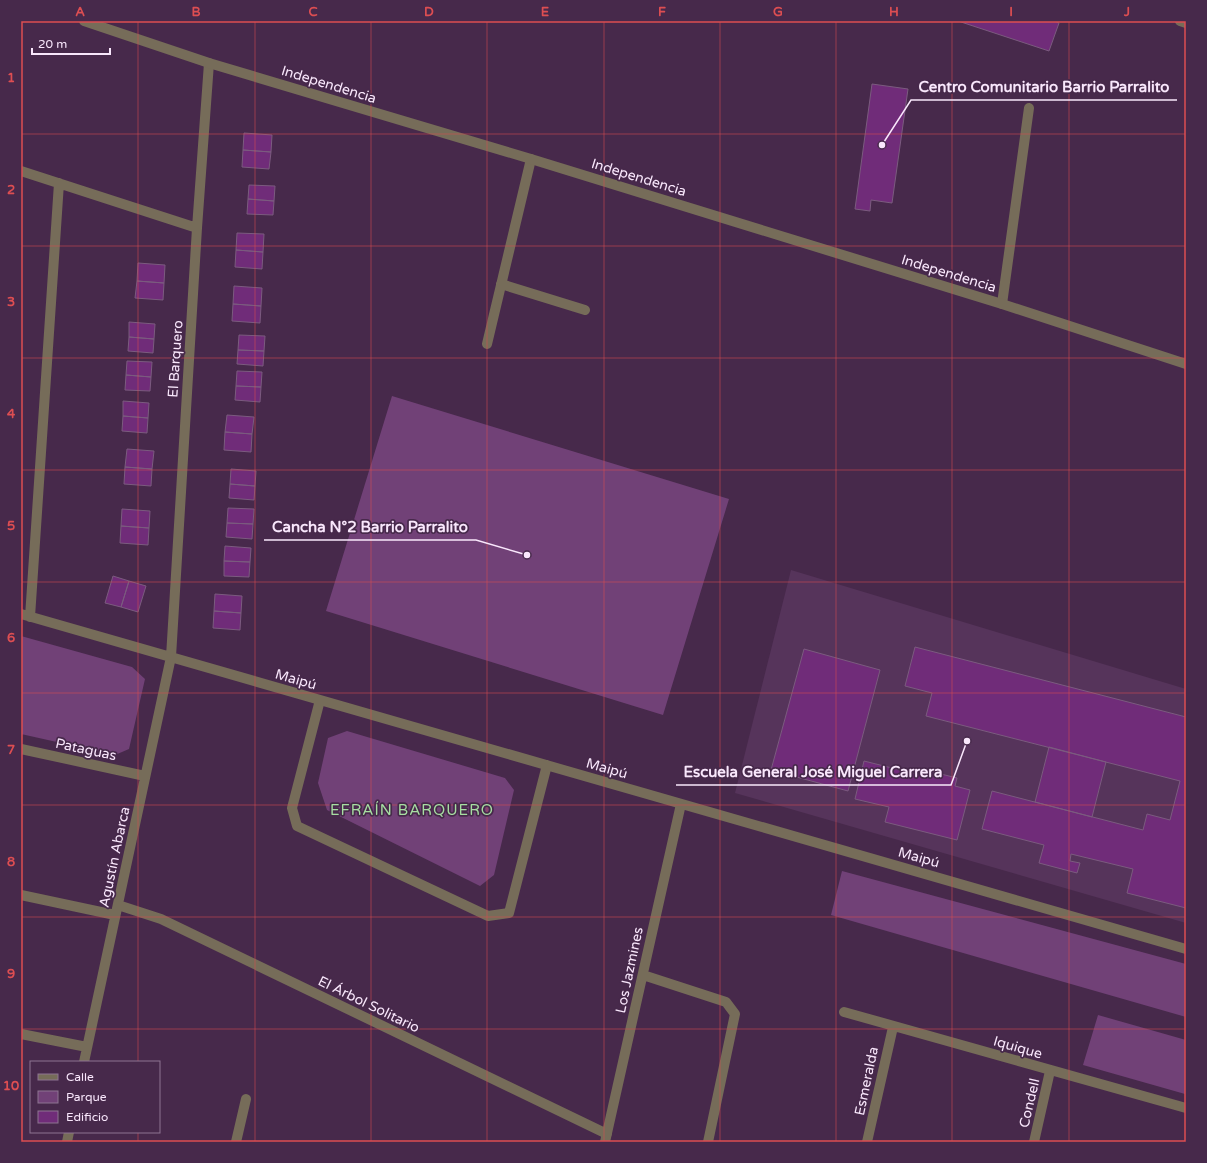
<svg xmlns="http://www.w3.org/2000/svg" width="1207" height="1163" viewBox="0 0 1207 1163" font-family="'Varela Round',sans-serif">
<rect width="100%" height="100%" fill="#47294b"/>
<path fill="#56345b" d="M791,570L1186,689V923L735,793Z"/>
<path fill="#714177" d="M392,396L729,499L663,715L326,611Z
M21,636L132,667L145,679L129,749L115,755L21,734Z
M347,731L505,778L514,790L494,875L480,886L327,810L318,783L328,738Z
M842,871L1186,964V1017L831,915Z
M1098,1015L1186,1040L1185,1094L1083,1065Z"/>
<path fill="#702c79" stroke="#7b5b7f" d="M958,21H1054L1059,23L1049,51Z
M872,84L908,89L892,203L871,200L870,211L855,209Z
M244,133L272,135L271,152L243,150Z
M243,150L271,152L269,169L242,167Z
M249,185L275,186L274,201L248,199Z
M248,199L274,201L273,215L247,214Z
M237,233L264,234L263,252L236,250Z
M236,250L263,252L262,269L235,267Z
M138,263L165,265L164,283L137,281Z
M137,281L164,283L163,300L135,298Z
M234,286L262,288L261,306L233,304Z
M233,304L261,306L260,323L232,321Z
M129,322L155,324L154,339L129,337Z
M239,335L265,336L264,351L238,350Z
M129,337L154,339L153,353L128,351Z
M238,350L264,351L263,366L237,364Z
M127,361L152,362L151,377L126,375Z
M237,371L262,372L261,387L236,386Z
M126,375L151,377L150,391L125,390Z
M236,386L261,387L260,402L235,400Z
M123,401L149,403L148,418L123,416Z
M227,415L254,417L252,434L225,432Z
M123,416L148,418L147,433L122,431Z
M225,432L252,434L251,452L224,450Z
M127,449L154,451L152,469L125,467Z
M125,467L152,469L151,486L124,484Z
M231,469L256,471L255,486L230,484Z
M230,484L255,486L254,500L229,498Z
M228,508L254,509L253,524L227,523Z
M122,509L150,511L149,528L121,526Z
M227,523L253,524L252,539L226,537Z
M121,526L149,528L148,545L120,543Z
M225,546L251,548L250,562L224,561Z
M224,561L250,562L249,577L224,576Z
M113,576L129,581L121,607L105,603Z
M129,581L146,586L138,612L121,607Z
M215,594L242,596L241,613L214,611Z
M214,611L241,613L240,630L213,628Z
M915,647L1186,717V908L1127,893L1133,869L1071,854L1070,861L1080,863L1077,873L1039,863L1044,845L982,829L992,791L1143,830L1147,814L1170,820L1180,781L926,716L932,693L905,686Z
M804,649L880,670L848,791L771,770Z
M1049,747L1106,762L1092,817L1035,802Z
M864,761L920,775L921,769L957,778L955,786L970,790L957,840L885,822L889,807L855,799Z"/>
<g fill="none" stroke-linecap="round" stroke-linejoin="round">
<path stroke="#766c59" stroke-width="10" d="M501,284L585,310
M1002,304L1029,108
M487,344L531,159"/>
<path stroke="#766c59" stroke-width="10" d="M1180,21L1186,23
M21,171L197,228
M21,614L1186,949
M30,617L59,183
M320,700L292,808L297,826L488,916L509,913L547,765
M21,749L145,776
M21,895L115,915
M118,905L161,919L607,1134
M643,975L726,1002L735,1014L708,1142
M844,1012L1186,1108
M21,1034L87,1047
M84,1062L171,657L197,228L209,63
M67,1142L69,1132
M236,1142L246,1099
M605,1142L681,804
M867,1142L893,1027
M1034,1142L1050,1071"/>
<path stroke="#766c59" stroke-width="10" d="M84,21L209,63L531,159L1002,304L1186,364"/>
</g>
<path fill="none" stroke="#dd4e52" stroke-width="1" stroke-opacity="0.55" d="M138,21V1062M255,21V1142M371,21V1142M487,21V1142M604,21V1142M720,21V1142M836,21V1142M952,21V1142M1069,21V1142M21,134H1186M21,246H1186M21,358H1186M21,470H1186M21,582H1186M21,693H1186M21,805H1186M21,917H1186M21,1029H1186M138,1132V1142"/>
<g text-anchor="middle" stroke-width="3.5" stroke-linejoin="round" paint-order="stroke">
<g font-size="14" fill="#f9e7fc" stroke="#47294b">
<text transform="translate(329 84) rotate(17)" y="5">Independencia</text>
<text transform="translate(639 177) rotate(17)" y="5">Independencia</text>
<text transform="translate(949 273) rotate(17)" y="5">Independencia</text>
<text transform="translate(175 359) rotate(-86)" y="5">El Barquero</text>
<text transform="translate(296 679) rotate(16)" y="5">Maipú</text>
<text transform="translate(86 749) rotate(12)" y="5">Pataguas</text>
<text transform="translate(607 768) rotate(16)" y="5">Maipú</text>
<text transform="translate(114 857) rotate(-78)" y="5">Agustín Abarca</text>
<text transform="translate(919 857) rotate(16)" y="5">Maipú</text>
<text transform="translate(629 970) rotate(-78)" y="5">Los Jazmines</text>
<text transform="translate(369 1004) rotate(26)" y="5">El Árbol Solitario</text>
<text transform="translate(1018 1047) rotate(16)" y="5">Iquique</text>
<text transform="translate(866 1081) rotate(-78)" y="5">Esmeralda</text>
<text transform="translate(1029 1103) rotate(-77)" y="5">Condell</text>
</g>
<g font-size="15" letter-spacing="1" fill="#a7dea2" stroke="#47294b">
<text x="412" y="815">EFRAÍN BARQUERO</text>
</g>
</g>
<path fill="none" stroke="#f9e7fc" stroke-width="1.5" d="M882 145L911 100H1177M527 555L476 540H264M967 741L951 785H676"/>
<g fill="#f9e7fc" stroke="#47294b" stroke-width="1.5">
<circle cx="882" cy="145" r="4"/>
<circle cx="527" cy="555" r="4"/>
<circle cx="967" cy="741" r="4"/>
</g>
<g font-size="15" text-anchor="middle" font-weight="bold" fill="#f9e7fc" stroke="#47294b" stroke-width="3.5" stroke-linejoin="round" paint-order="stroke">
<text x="1044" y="92">Centro Comunitario Barrio Parralito</text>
<text x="370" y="532">Cancha N°2 Barrio Parralito</text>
<text x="813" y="777">Escuela General José Miguel Carrera</text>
</g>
<rect width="1207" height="1163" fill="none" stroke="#47294b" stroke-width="44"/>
<rect x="30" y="1061" width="130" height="72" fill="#47294b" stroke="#8e7592"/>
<rect x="38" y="1074" width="20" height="6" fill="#766c59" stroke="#8e7592"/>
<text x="66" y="1081" font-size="12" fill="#f9e7fc">Calle</text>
<rect x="38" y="1091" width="20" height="12" fill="#714177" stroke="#8e7592"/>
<text x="66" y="1101" font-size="12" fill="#f9e7fc">Parque</text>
<rect x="38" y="1111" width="20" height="12" fill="#702c79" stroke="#8e7592"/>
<text x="66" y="1121" font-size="12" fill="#f9e7fc">Edificio</text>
<path d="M32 48v6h78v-6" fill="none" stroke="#f9e7fc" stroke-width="2"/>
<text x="38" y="48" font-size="12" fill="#f9e7fc" stroke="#47294b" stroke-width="3" paint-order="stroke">20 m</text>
<rect x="22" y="22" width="1163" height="1119" fill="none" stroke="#dd4e52" stroke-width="1.5"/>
<g font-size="13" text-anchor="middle" font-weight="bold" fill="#dd4e52">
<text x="80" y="16">A</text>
<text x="196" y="16">B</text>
<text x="313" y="16">C</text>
<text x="429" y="16">D</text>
<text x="545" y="16">E</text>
<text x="662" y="16">F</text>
<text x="778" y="16">G</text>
<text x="894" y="16">H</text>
<text x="1011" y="16">I</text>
<text x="1127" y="16">J</text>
<text x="11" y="82">1</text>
<text x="11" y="194">2</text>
<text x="11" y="306">3</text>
<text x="11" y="418">4</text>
<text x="11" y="530">5</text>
<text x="11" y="642">6</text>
<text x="11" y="754">7</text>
<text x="11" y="866">8</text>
<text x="11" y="978">9</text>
<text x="11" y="1090">10</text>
</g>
</svg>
